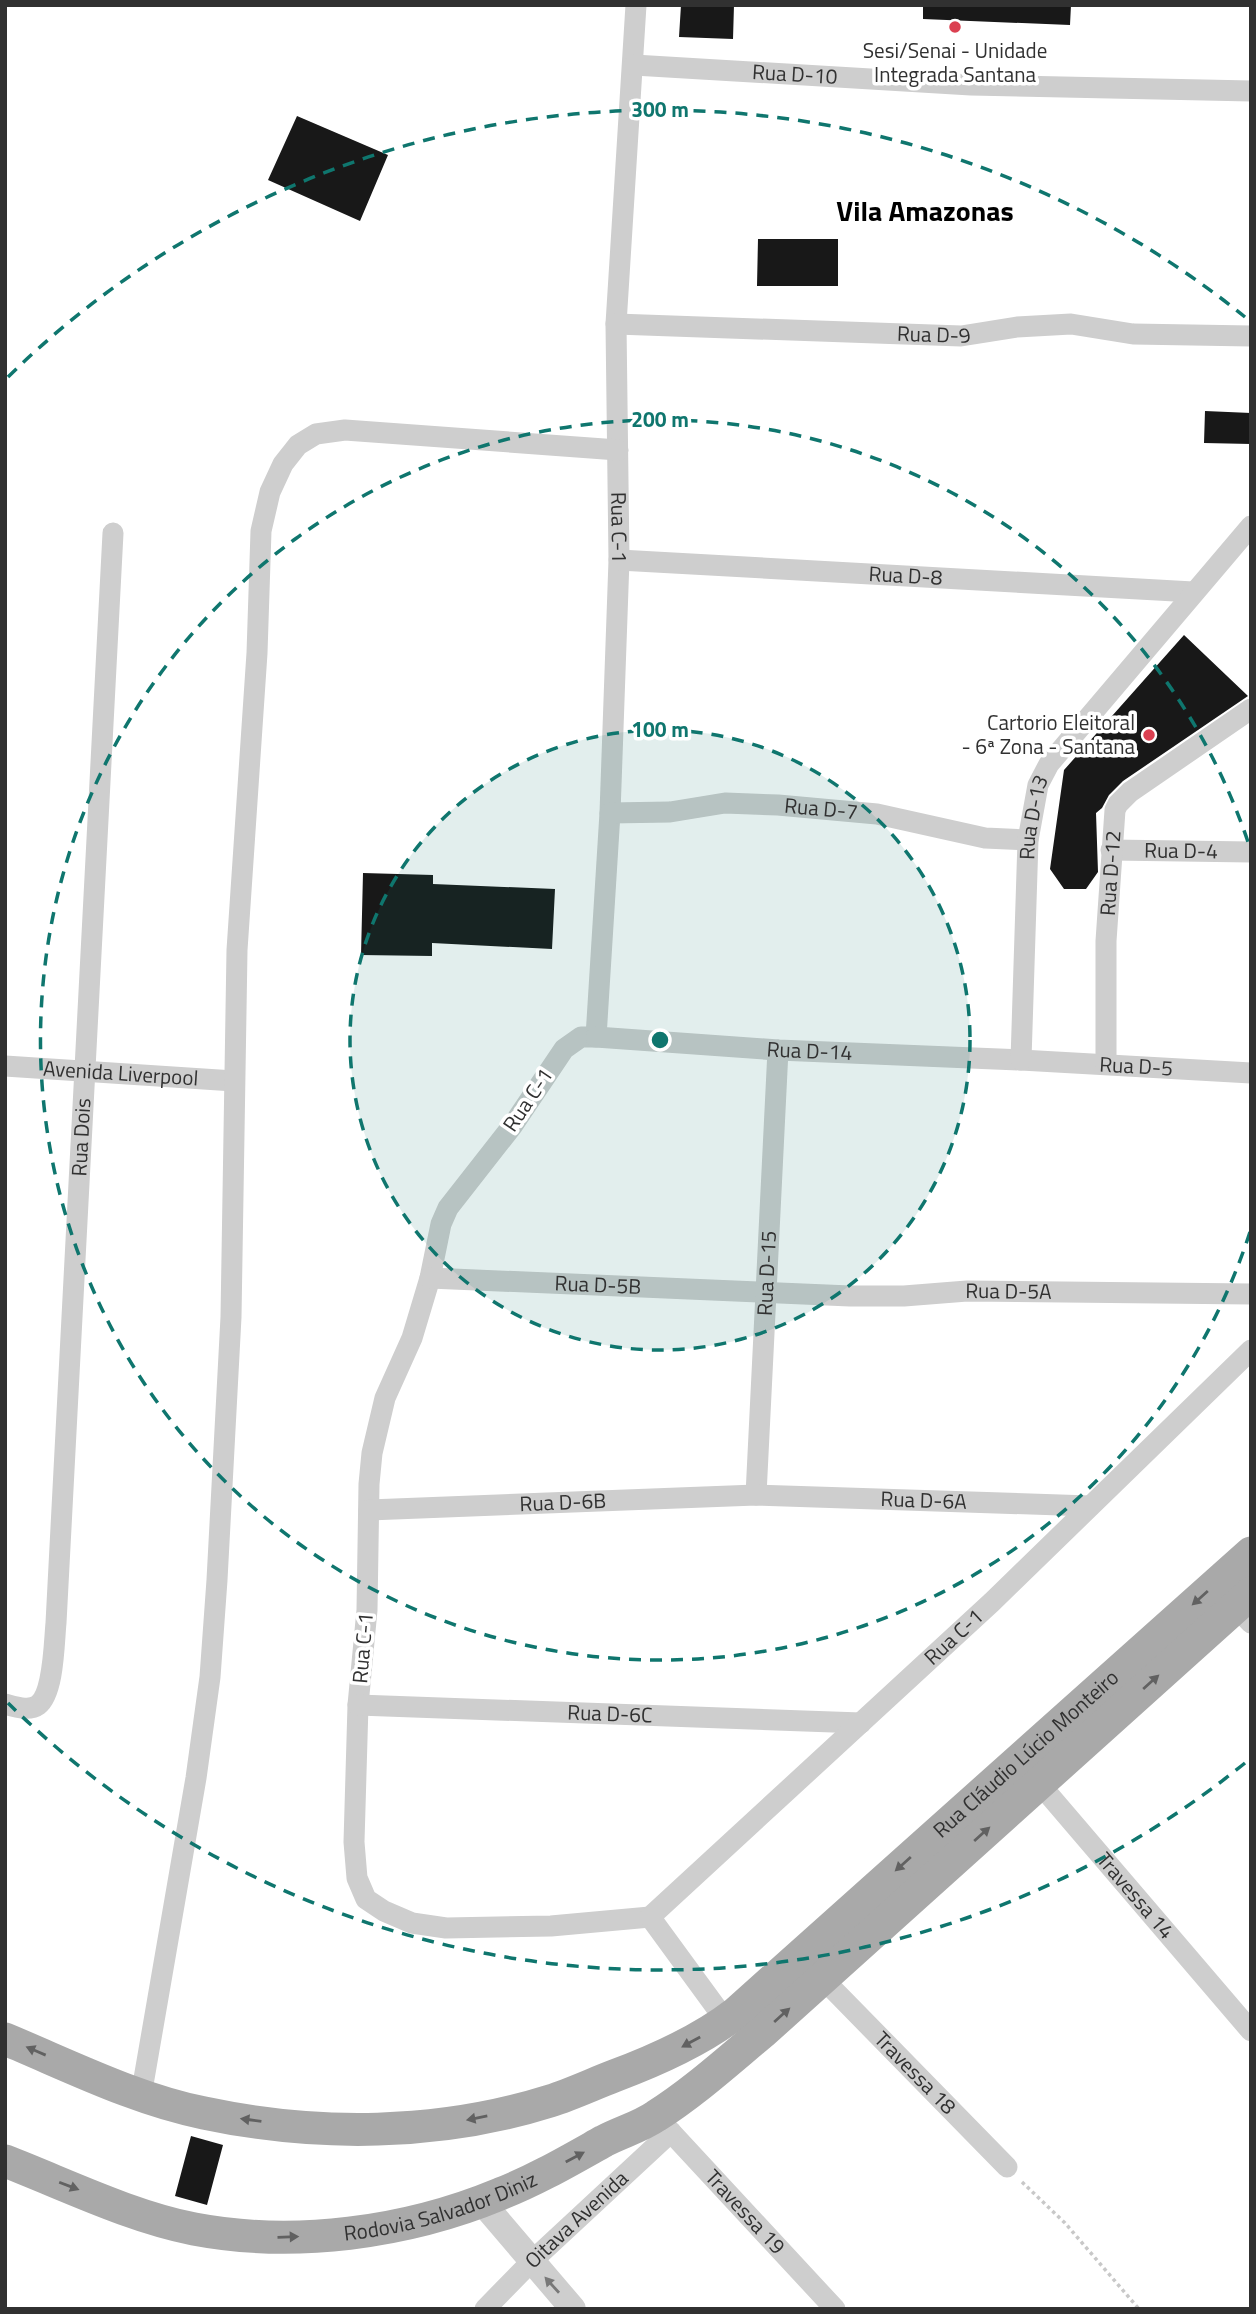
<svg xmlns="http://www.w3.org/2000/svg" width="1256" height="2314" viewBox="0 0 1256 2314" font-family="'Titillium Web',sans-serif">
<rect width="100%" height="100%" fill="#fff"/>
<path fill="#181818" d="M681,5H734L733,39L679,37Z
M923,5H1071L1070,25L923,19Z
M297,116L388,155L360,221L268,180Z
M758,239H838V286H757Z
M1205,411L1251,413V444L1204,443Z
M1184,635L1248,696L1123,781L1109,795L1102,808L1096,813L1098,872L1086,889H1064L1050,869L1064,770Z
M363,873L433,875V884L555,889L552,949L432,943V956L361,955Z
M191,2136L223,2145L207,2205L175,2196Z"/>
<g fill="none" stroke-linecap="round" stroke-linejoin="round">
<path stroke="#c8c8c8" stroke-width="3.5" stroke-dasharray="3.5 3.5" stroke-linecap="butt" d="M1022,2182L1065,2223L1139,2309"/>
<g stroke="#cecece" stroke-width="21">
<path id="s1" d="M636,5L616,324L619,560L610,813L596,1037H581L564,1049L513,1125L448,1208L441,1224L430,1278L412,1338L385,1398L372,1453L369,1484L367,1610L358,1705L354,1842L357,1878L366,1899L384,1911L412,1923L446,1928L551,1926L650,1917"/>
<path id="s2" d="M634,65L971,85L1251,91"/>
<path id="s3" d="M616,324L961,336L1017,327L1071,324L1133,334L1251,336"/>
<path id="s4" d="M619,560L1193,592"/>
<path id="s5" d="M610,813L670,812L725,803L778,805L877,814L985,838L1028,840"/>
<path id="s6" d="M1111,850L1251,852"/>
<path id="s7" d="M596,1037L778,1050L1021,1060L1251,1073"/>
<path id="s8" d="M1021,1060L1028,840L1038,785L1049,764L1251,526"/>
<path id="s9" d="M1106,1064V941L1115,810L1118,804L1130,792L1251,709"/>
<path id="s10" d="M5,1066L234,1081"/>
<path id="s11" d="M430,1278L850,1296H904L967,1291L1251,1294"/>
<path id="s12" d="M756,1495L778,1050"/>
<path id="s13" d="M369,1510L756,1495L1090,1506"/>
<path d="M1235,1606L1251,1623"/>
<path id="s14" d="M5,1704C14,1707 30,1711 38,1705C54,1693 54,1642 56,1623L113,533"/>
<path id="s15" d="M358,1705L861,1723"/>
<path id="s16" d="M1032,1775L1251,2031"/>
<path id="s17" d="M822,1978L1007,2167"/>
<path id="s18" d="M726,2021L650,1917L992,1602L1251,1350"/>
<path d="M141,2096L196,1778L210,1677L217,1580L231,1317L237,950L257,653L261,531L270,492L283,464L298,445L316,434L345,430L618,450"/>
<path id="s19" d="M656,2116L835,2309"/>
<path id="s20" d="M485,2309L531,2262L671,2132"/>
</g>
<path stroke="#cecece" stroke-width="26" d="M481,2201L573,2309"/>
<g stroke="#a9a9a9" stroke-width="33">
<path id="s21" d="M5,2039C70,2066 135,2099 204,2113C317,2137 439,2136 550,2101C572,2094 593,2084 614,2076C657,2060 700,2041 736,2013L1251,1553"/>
<path id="s22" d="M5,2161C67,2185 129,2216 194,2229C294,2248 406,2233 500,2194C536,2180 570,2160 604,2141C621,2132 640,2127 656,2116C694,2092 729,2060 764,2031L1251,1593"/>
</g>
</g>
<defs><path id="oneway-solid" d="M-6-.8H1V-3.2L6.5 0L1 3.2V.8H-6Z" transform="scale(1.75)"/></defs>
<g fill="#616161">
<use href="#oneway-solid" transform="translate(1200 1598) rotate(138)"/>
<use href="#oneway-solid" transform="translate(1151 1682) rotate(-42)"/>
<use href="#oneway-solid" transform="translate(982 1834) rotate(-42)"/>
<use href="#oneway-solid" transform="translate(903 1864) rotate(138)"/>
<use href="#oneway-solid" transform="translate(782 2015) rotate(-42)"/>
<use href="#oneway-solid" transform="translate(691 2042) rotate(151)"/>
<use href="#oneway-solid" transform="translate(36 2051) rotate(-157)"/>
<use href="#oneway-solid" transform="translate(477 2118) rotate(169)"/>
<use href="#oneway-solid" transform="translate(251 2120) rotate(-172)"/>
<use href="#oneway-solid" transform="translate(575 2157) rotate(-28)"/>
<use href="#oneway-solid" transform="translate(69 2186) rotate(21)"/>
<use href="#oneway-solid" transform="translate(288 2237) rotate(-2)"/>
</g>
<use fill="#787878" href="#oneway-solid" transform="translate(552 2285) rotate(-132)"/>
<circle cx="660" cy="1040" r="310" fill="#0f766e" fill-opacity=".12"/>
<g fill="none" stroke="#0f766e" stroke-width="3.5" stroke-dasharray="12 9">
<circle cx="660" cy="1040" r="310"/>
<path d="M1250 1232A620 620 0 1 1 1250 848"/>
<path d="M1245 1763A930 930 0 0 1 8 1703M8 377A930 930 0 0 1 1245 317"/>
</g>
<g fill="#db4051" stroke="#fff" stroke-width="2.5">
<circle cx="955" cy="27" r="7"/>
<circle cx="1149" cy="735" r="7"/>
</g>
<g text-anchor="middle" stroke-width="7" stroke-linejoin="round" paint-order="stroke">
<g font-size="21" fill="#313131" stroke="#fff">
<text x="955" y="58">Sesi/Senai - Unidade<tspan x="955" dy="24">Integrada Santana</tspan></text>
<text x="1135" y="730" text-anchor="end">Cartorio Eleitoral<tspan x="1135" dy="24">- 6ª Zona - Santana</tspan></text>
</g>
<g font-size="21" fill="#313131" stroke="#fff">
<text dy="7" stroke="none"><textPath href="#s2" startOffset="161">Rua D-10</textPath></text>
<text dy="7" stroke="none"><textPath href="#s3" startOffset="318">Rua D-9</textPath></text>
<text dy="7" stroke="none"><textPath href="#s1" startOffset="523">Rua C-1</textPath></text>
<text dy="7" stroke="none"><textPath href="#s4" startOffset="287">Rua D-8</textPath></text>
<text dy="7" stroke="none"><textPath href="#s5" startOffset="212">Rua D-7</textPath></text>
<text dy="7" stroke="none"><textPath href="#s8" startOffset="243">Rua D-13</textPath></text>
<text dy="7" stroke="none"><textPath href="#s6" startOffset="70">Rua D-4</textPath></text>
<text dy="7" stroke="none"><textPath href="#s9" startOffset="191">Rua D-12</textPath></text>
<text dy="7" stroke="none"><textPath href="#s7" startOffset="214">Rua D-14</textPath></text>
<text dy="7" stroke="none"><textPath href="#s7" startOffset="541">Rua D-5</textPath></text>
<text dy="7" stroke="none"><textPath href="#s10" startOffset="116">Avenida Liverpool</textPath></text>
<text transform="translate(528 1100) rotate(-56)" y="7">Rua C-1</text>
<text dy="7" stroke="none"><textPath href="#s14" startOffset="606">Rua Dois</textPath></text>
<text dy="7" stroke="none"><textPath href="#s12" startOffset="222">Rua D-15</textPath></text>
<text dy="7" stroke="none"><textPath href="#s11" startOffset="168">Rua D-5B</textPath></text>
<text dy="7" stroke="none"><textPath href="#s11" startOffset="579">Rua D-5A</textPath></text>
<text dy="7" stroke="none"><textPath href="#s13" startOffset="555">Rua D-6A</textPath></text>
<text dy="7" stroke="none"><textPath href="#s13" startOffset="194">Rua D-6B</textPath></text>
<text dy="7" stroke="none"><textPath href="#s18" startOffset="542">Rua C-1</textPath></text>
<text transform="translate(363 1648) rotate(-85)" y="7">Rua C-1</text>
<text dy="7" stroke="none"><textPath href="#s15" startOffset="252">Rua D-6C</textPath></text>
<text dy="7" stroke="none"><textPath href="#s21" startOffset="1158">Rua Cláudio Lúcio Monteiro</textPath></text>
<text dy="7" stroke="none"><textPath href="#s16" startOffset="159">Travessa 14</textPath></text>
<text dy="7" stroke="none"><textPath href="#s17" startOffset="133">Travessa 18</textPath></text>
<text dy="7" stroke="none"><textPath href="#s22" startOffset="452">Rodovia Salvador Diniz</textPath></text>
<text dy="7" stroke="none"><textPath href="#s19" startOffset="131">Travessa 19</textPath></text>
<text dy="7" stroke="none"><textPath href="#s20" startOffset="128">Oitava Avenida</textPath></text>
</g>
<g font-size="28" font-weight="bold" fill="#000" stroke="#fff">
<text x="925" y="221">Vila Amazonas</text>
</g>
</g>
<circle cx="660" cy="1040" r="10" fill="#0f766e" stroke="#fff" stroke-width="3.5"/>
<g font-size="21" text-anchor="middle" font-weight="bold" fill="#0f766e" stroke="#fff" stroke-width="7" stroke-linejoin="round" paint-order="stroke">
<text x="660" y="117">300 m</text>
<text x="660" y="427">200 m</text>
<text x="660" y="737">100 m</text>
</g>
<rect width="1256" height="2314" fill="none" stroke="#313131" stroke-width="14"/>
</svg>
